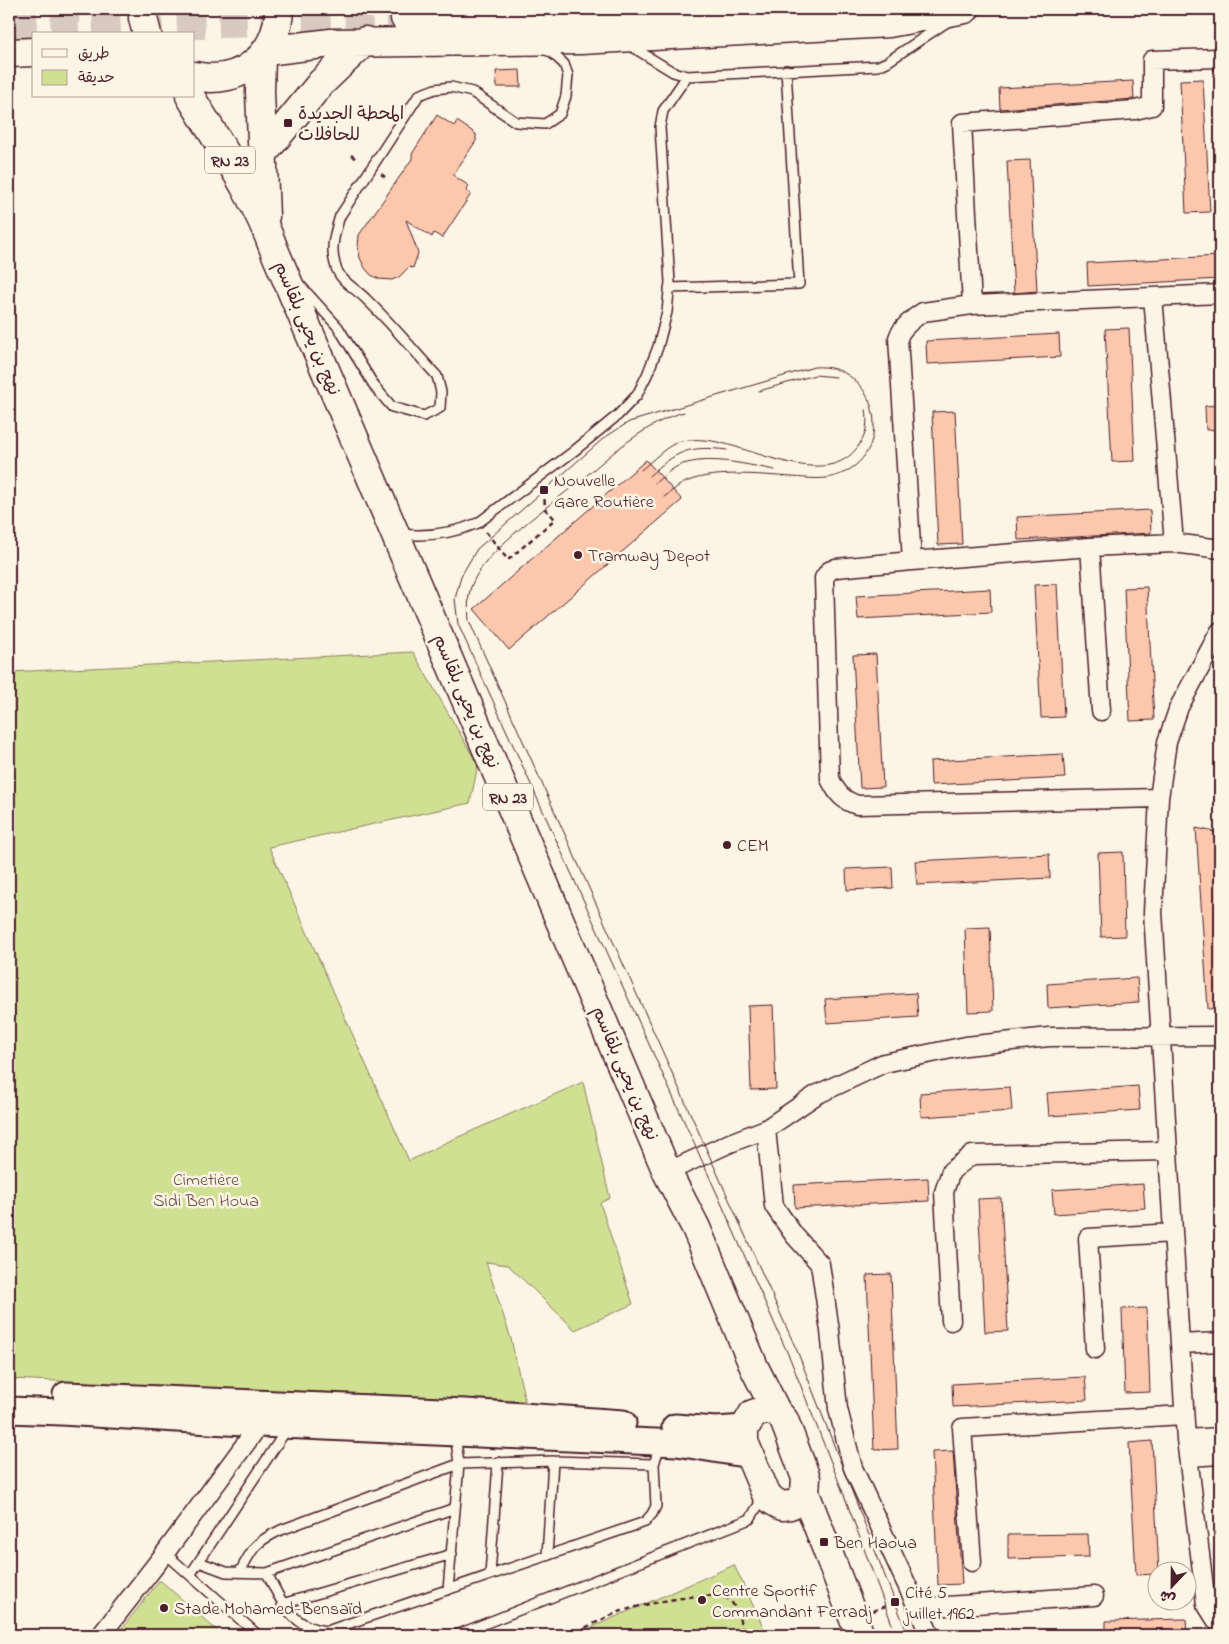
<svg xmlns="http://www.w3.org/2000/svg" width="1229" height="1644" viewBox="0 0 1229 1644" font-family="'Indie Flower','Playpen Sans Arabic',sans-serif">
<rect width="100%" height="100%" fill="#fcf5e5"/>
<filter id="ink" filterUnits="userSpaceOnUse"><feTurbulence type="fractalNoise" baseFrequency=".02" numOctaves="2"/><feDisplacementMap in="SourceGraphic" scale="10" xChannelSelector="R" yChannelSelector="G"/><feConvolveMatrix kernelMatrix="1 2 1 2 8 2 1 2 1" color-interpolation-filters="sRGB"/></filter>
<g filter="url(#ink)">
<path fill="#d0e093" stroke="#8d805f" d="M413,652L478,765L470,803L269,847L409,1161L447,1142L583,1082L610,1198L600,1203L633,1304L575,1330L508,1265L486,1262L511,1339L525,1401L9,1379V672Z
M734,1565L767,1635H574Z
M159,1581H161L222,1635H117Z"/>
<path fill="#fcc8ad" stroke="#4a1f2b" d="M520,70L521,87H497L496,71Z
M1203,79L1210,212L1186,213L1180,80Z
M1133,81L1134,99L1000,109L999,88Z
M437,115L454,126L457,121L476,134V141L453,175L469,186L466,191L471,194L442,238L434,233L432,237L406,220L418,253L413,268L409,267L399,277L392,280L379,279L371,275L365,268L360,258L358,247L359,235L412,159V154Z
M1030,160L1037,291L1014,293L1007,161Z
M1220,256V279L1088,286L1087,263Z
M1129,328L1135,461L1112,462L1105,329Z
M1059,334L1060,357L927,364L926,341Z
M1220,405V429L1206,430L1205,406Z
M955,411L962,544L938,545L932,412Z
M646,460L682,500L509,650L474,609Z
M1150,510L1151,533L1018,540L1017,517Z
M1057,584L1064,717L1041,718L1034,585Z
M1147,587L1154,720L1130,721L1124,588Z
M990,589L991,612L858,619L856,596Z
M876,654L883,787L860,788L853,655Z
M1063,754L1065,778L931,785L930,761Z
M1196,828L1220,833V1008L1208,1009Z
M1123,852L1125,936L1101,937L1098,853Z
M1049,854L1050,878L917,885L915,861Z
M892,867L893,888L847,890L846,869Z
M990,927L993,1011L968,1012L965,928Z
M1137,978L1139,1002L1048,1008L1047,984Z
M916,993L918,1017L827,1023L825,999Z
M773,1005L776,1089L751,1090L748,1006Z
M1138,1086L1140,1110L1049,1116L1047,1093Z
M1010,1087L1012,1111L921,1117L920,1093Z
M928,1178L929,1201L795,1208L794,1185Z
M1143,1184L1145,1208L1054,1214L1052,1190Z
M1001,1198L1008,1331L985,1332L978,1199Z
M891,1274L898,1449L874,1450L867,1275Z
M1147,1308L1150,1392L1125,1393L1122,1309Z
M1085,1377L1087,1400L953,1407L952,1384Z
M1152,1441L1159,1572H1156V1574L1136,1575L1129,1443Z
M953,1451L962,1584L938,1585L932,1452Z
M1088,1534L1089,1557L1008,1559V1535Z
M1186,1619L1187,1635H1106V1621Z"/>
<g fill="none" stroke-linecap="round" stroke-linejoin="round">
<path stroke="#d8cac0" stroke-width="28" stroke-dasharray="28 14" stroke-linecap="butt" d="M9,13L89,9
M9,34L140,27L405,18"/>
<defs>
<path id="lane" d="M629,45L673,72L687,76L878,66L887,62L947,22
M300,285L338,327L375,387L392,407L424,416L440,408L441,392L437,376C414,351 392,324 367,300C356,288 339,282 335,264C330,248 335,232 340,216L419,95L435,89L451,87L472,92L516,122L545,124L560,114L566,96L568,75L564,64L551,52L543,49
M669,288L799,284L786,70
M400,534C428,537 452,534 478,523L574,451L618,415L637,395L647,375L658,347L667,312L670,282L660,127L663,111L687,76
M451,1435L456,1441L459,1464L553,1461L654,1464L660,1445
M165,1553L258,1635
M547,1556L553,1461
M199,1562L226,1572L267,1573C281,1602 292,1628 327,1631L645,1522L652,1514L656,1506L654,1464
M240,1572C253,1547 255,1542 281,1530L459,1464L448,1590
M267,1573L455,1508
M190,1575L287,1429
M490,1575L498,1462
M282,1604L452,1554
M456,1635L750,1519L764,1496"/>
<path id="street" d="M1153,297L1174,543
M972,305L962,123L1135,110L1152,106V60L1219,58L1220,62
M1090,547L1101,711
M912,561L1090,547L1174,543L1220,549
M1220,631L1179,707L1167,742L1159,798L1153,912L1186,1439L1206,1604L1220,1626
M1159,798L857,805C842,800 837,793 830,779L824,578L829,571L836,568L912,561L898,338C901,328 915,317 923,312L972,305L1220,294
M766,1129L774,1206L794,1235L820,1264L830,1331L838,1409L853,1468L930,1635
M667,1172L730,1143L766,1129L816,1095L884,1063L966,1046L1049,1037L1220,1036
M951,1321L944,1192L951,1171L972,1155L1168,1151
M1180,1344L1220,1342
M1095,1349L1088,1238L1173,1233
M1186,1439L1220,1437
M1188,1457L1220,1455
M972,1562L962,1428L1184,1415
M917,1608L1094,1596
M101,1635L165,1553L260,1424L262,1417"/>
<path id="secondary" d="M66,1395L466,1412L623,1423
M9,1410L61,1412L260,1424L677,1443L750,1455
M675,1427L716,1430L745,1428"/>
<path id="primary" d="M261,58L260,92L265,216
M190,96C221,147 255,196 275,252L667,1172L696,1228L754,1367L776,1411L784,1420L806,1478L805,1493L797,1502L790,1505L782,1506L773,1501L766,1494L744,1442V1429L753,1414L765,1410L776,1411
M805,1493L860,1635"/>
<path id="highway" d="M143,9V18L147,34
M405,18L769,12
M266,51L331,43L581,40L889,23L965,9
M9,53L34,52
M194,76C240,86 278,56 279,9
M262,155L321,83L365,41"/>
</defs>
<use href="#lane" stroke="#4a1f2b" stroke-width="12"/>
<use href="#street" stroke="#4a1f2b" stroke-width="21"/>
<use href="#secondary" stroke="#4a1f2b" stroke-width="29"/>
<use href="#primary" stroke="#4a1f2b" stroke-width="31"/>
<use href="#highway" stroke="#4a1f2b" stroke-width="31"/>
<path stroke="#4a1f2b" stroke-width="2.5" stroke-dasharray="5 4" stroke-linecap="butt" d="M351,155L358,160
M381,174L388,179
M486,532L508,560L555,519L545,509L544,490L541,488
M873,1611L898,1601
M569,1635C586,1628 602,1619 619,1612C639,1605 707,1590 726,1598C738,1604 740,1623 744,1635"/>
<use href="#lane" stroke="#fcf5e5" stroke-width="9"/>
<use href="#street" stroke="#fcf5e5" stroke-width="18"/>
<use href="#secondary" stroke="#fcf5e5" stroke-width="25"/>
<use href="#primary" stroke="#fcf5e5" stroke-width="28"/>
<use href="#highway" stroke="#fcf5e5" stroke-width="28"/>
<path stroke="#4a1f2b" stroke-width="1" d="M759,391L815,375L836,377
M684,412C666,417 649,427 633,438C615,450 597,467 580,481C551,504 489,548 474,580C467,593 468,606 469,621L798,1353L908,1635
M641,470C651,462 668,444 681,441C688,440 697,439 704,440C748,443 827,494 859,445C867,434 868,422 866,409
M649,476C677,451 689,445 727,450
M655,483C665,475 675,465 687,463C715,456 748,465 775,470
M664,497C670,493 676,487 682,484C708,469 762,475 792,477C809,478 825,481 841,474C898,450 876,362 814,367L629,422L604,438L477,549L461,576L455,599L458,624L718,1196L791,1361L844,1495L896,1635"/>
</g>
</g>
<g fill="#4a1f2b" stroke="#fcf5e5" stroke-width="2">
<rect x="283" y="118" width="10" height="10" rx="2.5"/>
<rect x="539" y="485" width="10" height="10" rx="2.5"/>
<circle cx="578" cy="555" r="5"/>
<circle cx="727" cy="845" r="5"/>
<rect x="819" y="1537" width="10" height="10" rx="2.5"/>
<circle cx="702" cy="1600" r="5"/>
<rect x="890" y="1597" width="10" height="10" rx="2.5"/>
<circle cx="164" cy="1608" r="5"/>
</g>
<g text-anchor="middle" stroke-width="5" stroke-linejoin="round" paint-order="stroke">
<g fill="#fcf5e5" stroke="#7f5f63" stroke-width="1">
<rect x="205" y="146.5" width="50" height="27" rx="4"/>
<rect x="483" y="783.5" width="50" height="27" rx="4"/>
</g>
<g font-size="16" font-weight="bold" fill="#4a1f2b">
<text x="230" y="166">RN 23</text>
<text x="508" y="803">RN 23</text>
</g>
<g font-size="18" fill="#4a1f2b" stroke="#fcf5e5" text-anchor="start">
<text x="298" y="119">المحطة الجديدة<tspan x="298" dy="21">للحافلات</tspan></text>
<text x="554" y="486">Nouvelle<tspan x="554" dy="21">Gare Routière</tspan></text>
<text x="588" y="561">Tramway Depot</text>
<text x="737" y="851">CEM</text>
<text x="834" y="1548">Ben Haoua</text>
<text x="712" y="1596">Centre Sportif<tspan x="712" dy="21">Commandant Ferradj</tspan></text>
<text x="905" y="1598">Cité 5<tspan x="905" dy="21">juillet 1962</tspan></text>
<text x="174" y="1614">Stade Mohamed-Bensaïd</text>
</g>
<g font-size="18" fill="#4a1f2b" stroke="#fcf5e5">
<text transform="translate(308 328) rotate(67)" y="6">نهج بن يحيى بلقاسم</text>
<text transform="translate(467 701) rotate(67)" y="6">نهج بن يحيى بلقاسم</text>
<text transform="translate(626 1073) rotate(67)" y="6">نهج بن يحيى بلقاسم</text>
</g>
<g font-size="18" fill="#6c4f45" stroke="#fcf5e5">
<text x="206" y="1185">Cimetière<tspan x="206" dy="21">Sidi Ben Houa</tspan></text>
</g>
</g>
<rect width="1229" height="1644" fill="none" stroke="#fcf5e5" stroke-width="30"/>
<rect x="15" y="15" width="1199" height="1614" fill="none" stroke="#4a1f2b" stroke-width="2" filter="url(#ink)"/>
<rect x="32" y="32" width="162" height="65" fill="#fcf5e5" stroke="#b59f9b"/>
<rect x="42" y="49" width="25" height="8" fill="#fcf5e5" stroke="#b59f9b"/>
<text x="78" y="58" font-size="15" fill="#4a1f2b">طريق</text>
<rect x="42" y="70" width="25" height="15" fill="#d0e093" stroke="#b59f9b"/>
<text x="78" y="82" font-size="15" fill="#4a1f2b">حديقة</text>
<g transform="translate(1172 1586) rotate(202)"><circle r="24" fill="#fcf5e5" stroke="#b59f9b"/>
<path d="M0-4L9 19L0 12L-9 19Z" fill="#4a1f2b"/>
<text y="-8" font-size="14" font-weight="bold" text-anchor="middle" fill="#4a1f2b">ش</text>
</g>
</svg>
